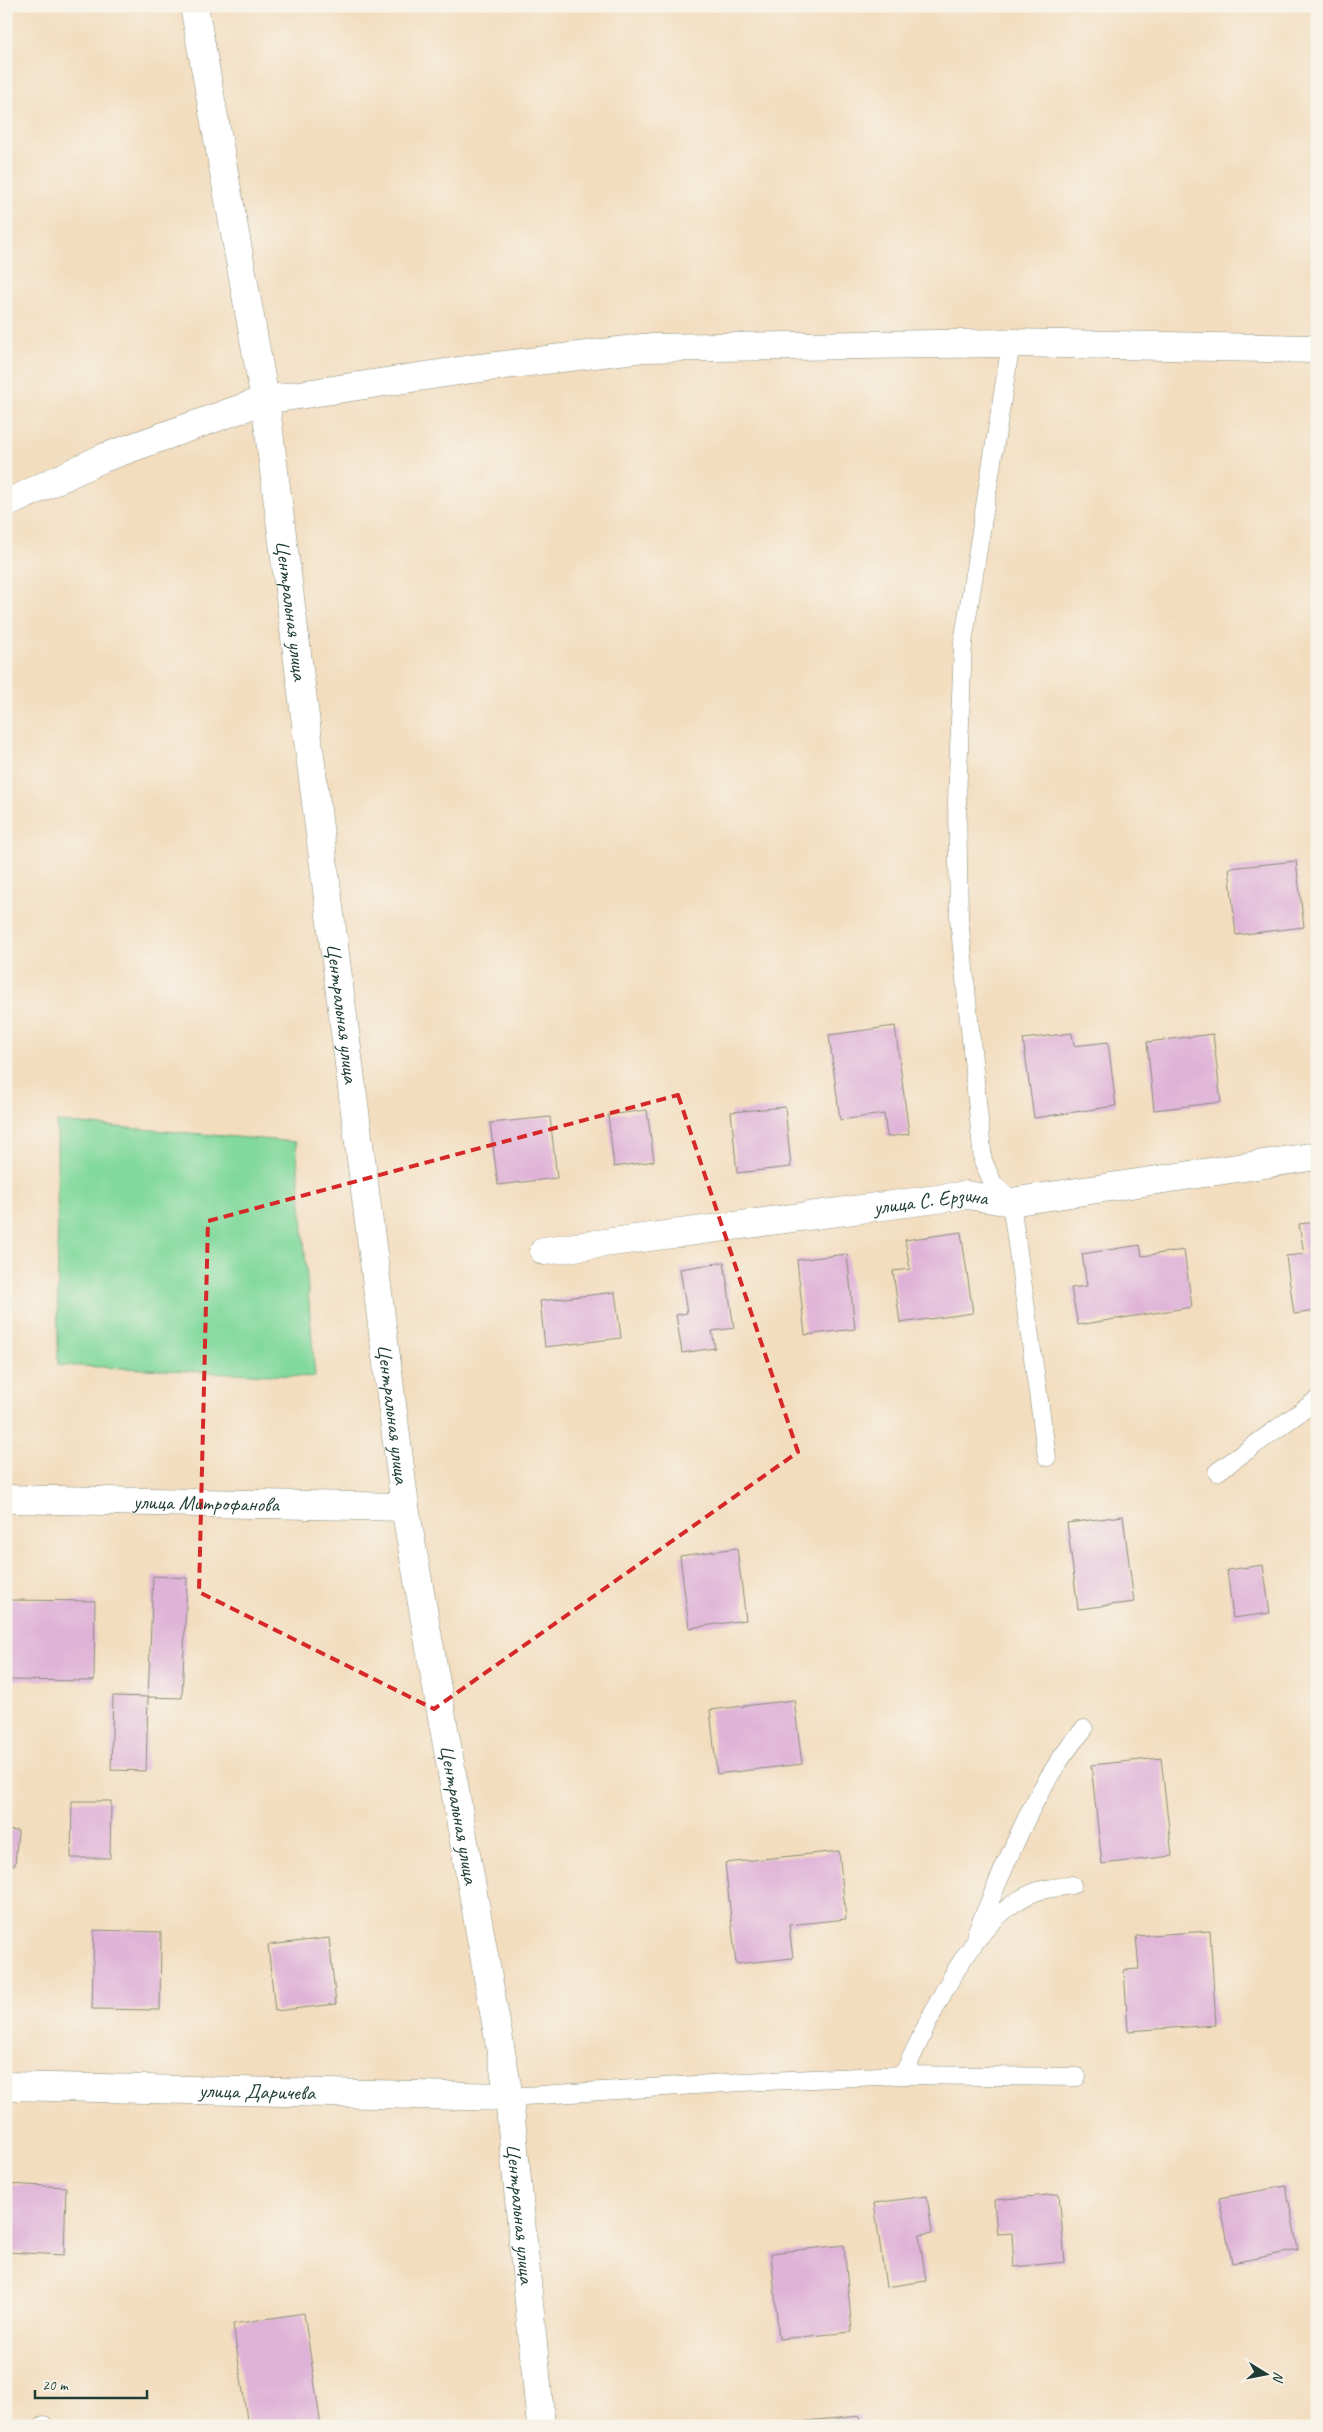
<svg xmlns="http://www.w3.org/2000/svg" width="1323" height="2432" viewBox="0 0 1323 2432" font-family="Caveat,sans-serif">
<rect width="100%" height="100%" fill="#f7f3e8"/>
<filter id="ink" filterUnits="userSpaceOnUse"><feTurbulence type="fractalNoise" baseFrequency=".02" numOctaves="2"/><feDisplacementMap in="SourceGraphic" scale="10" xChannelSelector="R" yChannelSelector="G"/><feConvolveMatrix kernelMatrix="1 2 1 2 8 2 1 2 1" color-interpolation-filters="sRGB"/></filter>
<filter id="wash" filterUnits="userSpaceOnUse"><feTurbulence type="fractalNoise" baseFrequency=".0096" numOctaves="4" result="noise"/><feDisplacementMap in="SourceGraphic" scale="20" xChannelSelector="R" yChannelSelector="G"/><feGaussianBlur stdDeviation="1.12" result="paint"/><feColorMatrix in="noise" values="0 0 0 0 0 0 0 0 0 0 0 0 0 0 0 0 0 1.4 0 .05"/><feComposite in="paint" operator="in"/></filter>
<g filter="url(#wash)">
<rect width="100%" height="100%" fill="#f3ddbf"/>
<path fill="#82d99d" stroke="#508b68" d="M57,1122L296,1142L315,1377L58,1365Z"/>
<g id="blocks">
<path fill="#dfb2d8" d="M1296,861L1304,927L1236,935L1229,868Z
M895,1026L909,1134L887,1137L884,1114L840,1120L829,1035Z
M1072,1033L1074,1046L1108,1042L1116,1106L1034,1118L1023,1039Z
M1213,1034L1221,1102L1154,1110L1147,1042Z
M785,1107L791,1167L737,1173L731,1112Z
M647,1110L654,1161L614,1167L608,1115Z
M550,1117L557,1178L498,1185L490,1123Z
M1317,1222V1311L1294,1314L1286,1256L1304,1254L1299,1224Z
M961,1232L973,1313L900,1323L893,1271L910,1269L905,1240Z
M1140,1245L1142,1256L1184,1250L1192,1307L1078,1325L1071,1288L1087,1286L1082,1254Z
M847,1254L855,1329L805,1335L797,1260Z
M724,1262L734,1328L712,1331L715,1348L682,1353L676,1315L687,1313L680,1269Z
M615,1292L621,1338L545,1347L540,1301Z
M6,1354H10L8,1420H6Z
M1123,1516L1134,1602L1078,1609L1067,1523Z
M737,1548L746,1620L689,1628L680,1556Z
M1263,1565L1270,1613L1233,1618L1227,1570Z
M153,1576L187,1578L182,1698L148,1697Z
M6,1600L95,1601L94,1681L6,1680Z
M113,1696L148,1697L146,1771L111,1770Z
M794,1700L802,1764L717,1774L710,1710Z
M1161,1758L1172,1856L1102,1864L1091,1765Z
M72,1801H111L110,1858H71Z
M6,1830L18,1831L15,1865L6,1864Z
M839,1851L846,1919L789,1925L793,1958L736,1964L725,1863Z
M94,1930L161,1932L160,2010L92,2009Z
M1210,1931L1216,2025L1128,2031L1124,1970L1139,1969L1136,1936Z
M329,1938L336,2004L275,2011L268,1945Z
M6,2184L66,2187L64,2255L6,2252Z
M1286,2186L1298,2250L1232,2263L1219,2198Z
M1059,2194L1065,2262L1014,2267L1012,2233L997,2234L994,2200Z
M927,2196L932,2233L919,2235L926,2281L886,2287L874,2203Z
M844,2245L852,2332L779,2339L771,2253Z
M304,2313L321,2426H286V2422L248,2426L233,2324Z
M860,2416L861,2426H785V2423Z"/>
</g>
</g>
<g filter="url(#ink)">
<use href="#blocks" fill-opacity="0" stroke="#898d7a" stroke-width="1"/>
<g fill="none" stroke-linecap="round" stroke-linejoin="round">
<defs>
<path id="service" d="M1011,343L963,643L957,801L959,918L983,1161L993,1183L1011,1202L1047,1457
M1217,1472L1317,1400
M976,1933C1006,1866 1034,1784 1084,1729
M903,2075C931,2018 972,1913 1038,1891C1049,1888 1061,1887 1072,1885
M509,2097L742,2082L903,2075L1077,2077
M44,2426V2425"/>
<g id="minor">
<path id="s1" d="M265,400L405,1507L509,2097L541,2426"/>
<path id="s2" d="M544,1251L967,1195L1011,1202L1317,1156"/>
<path id="s3" d="M6,1499L405,1507"/>
<path id="s4" d="M6,2086L509,2097"/>
</g>
<path id="tertiary" d="M265,400L472,369L643,348L1011,343L1317,349"/>
<path id="secondary" d="M6,504L103,458L265,400L194,6"/>
</defs>
<use href="#service" stroke="#898d7a" stroke-width="19"/>
<use href="#minor" stroke="#898d7a" stroke-width="29"/>
<use href="#tertiary" stroke="#898d7a" stroke-width="29"/>
<use href="#secondary" stroke="#898d7a" stroke-width="29"/>
<use href="#service" stroke="#fff" stroke-width="18"/>
<use href="#minor" stroke="#fff" stroke-width="28"/>
<use href="#tertiary" stroke="#fff" stroke-width="28"/>
<use href="#secondary" stroke="#fff" stroke-width="28"/>
</g>
</g>
<path fill="none" stroke="#d62828" stroke-width="4" stroke-dasharray="10 6" stroke-linejoin="round" d="M678,1095L798,1452L434,1709L199,1592L208,1221Z"/>
<g text-anchor="middle" stroke-width="4.5" stroke-linejoin="round" paint-order="stroke">
<g font-size="21" fill="#1f3d34" stroke="#f7f3e8">
<text dy="7" stroke="none"><textPath href="#s1" startOffset="212">Центральная улица</textPath></text>
<text dy="7" stroke="none"><textPath href="#s1" startOffset="618">Центральная улица</textPath></text>
<text dy="7" stroke="none"><textPath href="#s2" startOffset="390">улица С. Ерзина</textPath></text>
<text dy="7" stroke="none"><textPath href="#s1" startOffset="1022">Центральная улица</textPath></text>
<text dy="7" stroke="none"><textPath href="#s3" startOffset="200">улица Митрофанова</textPath></text>
<text dy="7" stroke="none"><textPath href="#s1" startOffset="1428">Центральная улица</textPath></text>
<text dy="7" stroke="none"><textPath href="#s4" startOffset="251">улица Даричева</textPath></text>
<text dy="7" stroke="none"><textPath href="#s1" startOffset="1832">Центральная улица</textPath></text>
</g>
</g>
<rect width="1323" height="2432" fill="none" stroke="#f7f3e8" stroke-width="25"/>
<g transform="translate(1266 2374) rotate(100)" stroke="#f7f3e8" stroke-width="4" paint-order="stroke">
<path d="M0-4L9 19L0 12L-9 19Z" fill="#1f3d34"/>
<text y="-8" font-size="14" font-weight="bold" text-anchor="middle" fill="#1f3d34">N</text>
</g>
<path d="M35 2390v8h112v-8" fill="none" stroke="#1f3d34" stroke-width="2.5"/>
<text x="42" y="2390" font-size="15" fill="#1f3d34" stroke="#f7f3e8" stroke-width="4" paint-order="stroke">20 m</text>
</svg>
